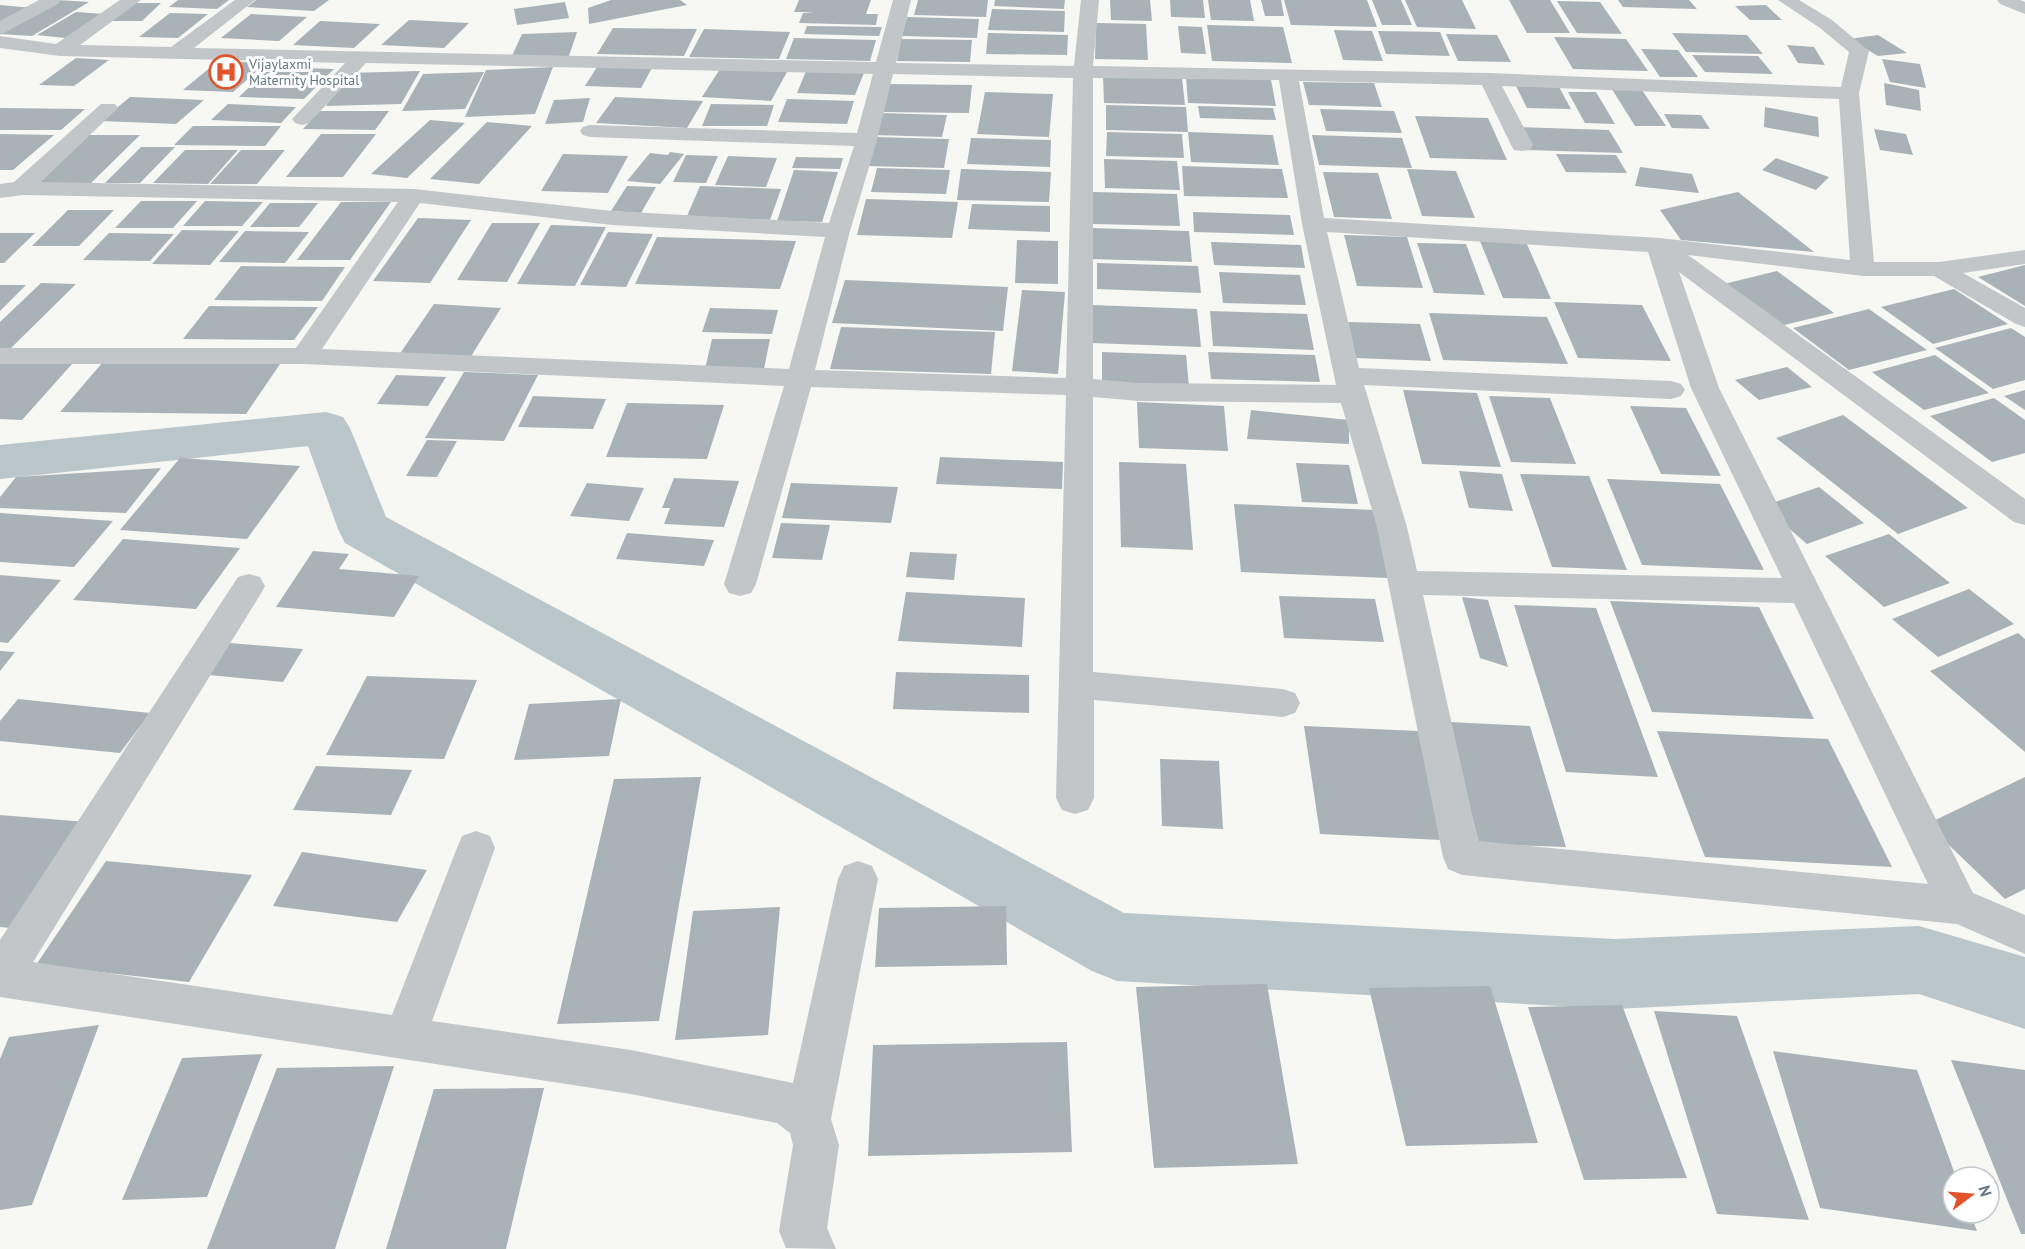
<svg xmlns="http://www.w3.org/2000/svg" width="2025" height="1249" viewBox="0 0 2025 1249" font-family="'PT Sans',sans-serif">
<rect width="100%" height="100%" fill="#f7f7f4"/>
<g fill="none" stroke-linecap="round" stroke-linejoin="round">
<path fill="#bac6ca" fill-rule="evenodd" d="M326,412L343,417L350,428L386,517L1124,913L1615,939L1919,926L2025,957V1029L1919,994L1615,1009L1117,981L1092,971L345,543L338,529L308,446L0,479V445Z"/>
</g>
<path fill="#a9b2b7" d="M57,0L89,2L32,36L0,34Z
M178,0H229L217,9L169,7Z
M256,0H329L314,11L247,7Z
M611,0H680L687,5L589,24L588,8Z
M799,0H871L866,14H878L876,25L799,23L803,13L814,12H794Z
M918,0H988L986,17L914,15Z
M995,0H1065L1064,9L994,6Z
M1110,0H1150L1152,21L1111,20Z
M1170,0H1203L1205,18L1171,17Z
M1208,0H1250L1254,21L1211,20Z
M1261,0H1281L1284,16H1265Z
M1284,0H1367L1377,27L1291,25Z
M1372,0H1401L1412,25H1382Z
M1405,0H1462L1476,29L1417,27Z
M1509,0H1550L1570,33H1527Z
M1618,0H1689L1697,9L1623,7Z
M1557,1L1600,2L1622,34L1577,33Z
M565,2L569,18L517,25L514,9Z
M131,3H161L142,21H110Z
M0,5L33,8L0,27Z
M1766,5L1782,20H1750L1735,6Z
M992,9L1065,11L1064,32L988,30Z
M76,12L104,14L65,38L37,35Z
M170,13L208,14L178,38L139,37Z
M251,14L307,17L279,41L221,38Z
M907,17L979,19L977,38L902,36Z
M409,20L469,23L444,48L381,45Z
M320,21L380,24L354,48L293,45Z
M1096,23L1146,24L1148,60L1095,59Z
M1207,25L1283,27L1292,63L1212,61Z
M807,26L882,27L879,36L804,34Z
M1178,26L1202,27L1206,54L1181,53Z
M613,28L697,29L684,56L597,54Z
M704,29L790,32L779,59L689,57Z
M1334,30L1372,31L1383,61L1343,60Z
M1378,31L1440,32L1450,56L1386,54Z
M577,32L569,56L511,58L522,34Z
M988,33L1068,35L1067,55L986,54Z
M1672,33L1747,35L1763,54L1686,52Z
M1446,34L1497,35L1511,62L1458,61Z
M1878,35L1907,53L1878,56L1849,39Z
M1554,37L1626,39L1648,71L1573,69Z
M794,38L876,40L870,61L786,59Z
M901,39L972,40L970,62L897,61Z
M1787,45L1814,47L1825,65L1798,63Z
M1641,49L1678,50L1698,77H1660Z
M1692,55L1758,56L1773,74L1705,72Z
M76,58L109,60L74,86L39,85Z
M1882,59L1920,64L1926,88L1890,82Z
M218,61L266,63L233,92L183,90Z
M270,67L334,69L304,99L239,97Z
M553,67L535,114L465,117L486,70Z
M597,67L652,68L641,88L585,86Z
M720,69L787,72L771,101L702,97Z
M420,71L401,104L326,106L348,73Z
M806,71L864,73L855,95L797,93Z
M484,72L465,109L402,111L423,74Z
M1103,76L1182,78L1185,105L1104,103Z
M1186,77L1271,80L1276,106L1188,103Z
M1303,82L1374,83L1382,107L1309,105Z
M1884,83L1919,90L1921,111L1886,105Z
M888,84L972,85L969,113L883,112Z
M1515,84L1558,85L1571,109L1527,108Z
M1610,86L1640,87L1666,126H1635Z
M985,92L1053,94L1049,137L977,134Z
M1568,92H1596L1615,124L1585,123Z
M130,97L204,100L176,124L101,121Z
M615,97L703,101L687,128L596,123Z
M590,98L583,122L545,124L554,100Z
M787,99L854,101L847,124L778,122Z
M228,104L296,107L281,123L211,120Z
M711,104L774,105L767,126H702Z
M1106,105L1186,107L1188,132L1106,130Z
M1198,106L1273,108L1276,120L1200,118Z
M1765,107L1818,117L1819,137L1764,127Z
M0,108L85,109L61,130H0Z
M1320,109L1394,111L1402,133L1326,131Z
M319,111H389L375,130L303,129Z
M880,113L947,115L942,137L874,135Z
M1664,114L1701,115L1710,129L1672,128Z
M1415,116L1488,118L1507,160L1430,158Z
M430,120L465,123L407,178L371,174Z
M487,122L532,126L479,184L430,179Z
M193,126H281L265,146L174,145Z
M1516,127L1609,130L1623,153L1527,150Z
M1874,129L1906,134L1913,155L1880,150Z
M1107,132L1182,134L1184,158L1106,156Z
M1188,132L1273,135L1279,165L1191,162Z
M0,134L54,135L13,170H0Z
M321,134H376L343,177H286Z
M87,135H140L90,184H34Z
M1312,135L1402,138L1412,168L1319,165Z
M874,137L949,139L944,168L867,166Z
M971,138L1051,140L1050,167L967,164Z
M141,147H175L140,183H105Z
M185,150H238L208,184L153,183Z
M241,150H285L257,184H210Z
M670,152L684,154L660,184L627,181L650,153L668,155Z
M563,154L628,156L608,193L541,191Z
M1556,154L1616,155L1627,173L1566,172Z
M686,155L718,156L706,183L673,182Z
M728,156L777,158L766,187L715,185Z
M796,157L843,158L840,169L792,168Z
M1776,158L1829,177L1816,190L1762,170Z
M1104,159L1177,161L1180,190L1105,188Z
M1182,166L1282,169L1288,198L1184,196Z
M1640,167L1692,174L1699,193L1635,186Z
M877,168L950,170L946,194L871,192Z
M961,169L1051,172L1049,202L957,200Z
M1407,169L1456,171L1475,218L1422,216Z
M794,170L838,172L822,222L777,221Z
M1323,172L1378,173L1392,219L1334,217Z
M627,186L656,187L641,213L611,211Z
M700,186L781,189L770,220L687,216Z
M1093,192L1177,194L1180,226L1093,224Z
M1738,192L1814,252L1681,240L1660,210Z
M866,199L958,202L952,238L857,235Z
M141,201H197L173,228H115Z
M205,201L263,202L242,226H183Z
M341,202H391L350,260H297Z
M270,203H318L299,227H250Z
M972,204L1050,206V232L968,229Z
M68,210H114L79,246H32Z
M1193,212L1290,215L1294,235L1194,232Z
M418,218L471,220L430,283L373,281Z
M492,223H540L507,282L457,280Z
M551,225L606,227L575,286L517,284Z
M1091,228L1189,231L1192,262L1091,259Z
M182,230L239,231L210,265L152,264Z
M245,231L309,232L285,263L219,262Z
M608,232L653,234L626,287L580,285Z
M0,233H35L4,263H0Z
M109,233L174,234L150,261L83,260Z
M1344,235L1407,237L1423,288L1357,286Z
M657,237L796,241L780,289L635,284Z
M1017,240L1058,241V284L1015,283Z
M1480,241L1526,242L1551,299L1503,298Z
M1211,242L1301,245L1305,268L1214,265Z
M1417,243L1466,244L1485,295L1434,293Z
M1097,263L1198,266L1201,293L1097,289Z
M2025,265V306L1978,277Z
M241,266L345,267L322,301L214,300Z
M1777,271L1834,313L1780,326L1724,284Z
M1219,272L1300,275L1306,305L1223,303Z
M845,280L1008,287L1003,331L832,323Z
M41,283L76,284L10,349L0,348V322Z
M0,285H26L0,311Z
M1954,289L2008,324L1933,344L1881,307Z
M1022,290L1065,292L1058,374L1012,371Z
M1554,302L1642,305L1671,361L1578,358Z
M434,304L501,308L470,358L399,355Z
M1092,305L1197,309L1201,347L1092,343Z
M209,306L318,307L294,340L183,339Z
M710,308L778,310L772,334L702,332Z
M1869,309L1927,350L1849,370L1793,328Z
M1210,311L1307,314L1314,350L1213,346Z
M1429,313L1547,317L1568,364L1443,360Z
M1348,322L1420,324L1431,361L1356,358Z
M841,327L995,332L991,374L830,369Z
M2011,328L2025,337V380L1993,389L1935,348Z
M712,339H770L764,369H705Z
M1102,352L1186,355L1189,387L1102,384Z
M1208,352L1315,355L1320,382L1211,379Z
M1935,355L1989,393L1924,410L1872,372Z
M103,362L280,364L246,414L60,412Z
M0,363L72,364L22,420L0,419Z
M1787,367L1812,387L1759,400L1735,380Z
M464,372L538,375L504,441L425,438Z
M396,375L446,377L428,406L377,404Z
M1403,390L1477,393L1501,467L1422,464Z
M2025,390V410L2004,396Z
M533,396L606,399L593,429L518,427Z
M1489,396L1550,398L1576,464L1511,462Z
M1994,398L2025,420V453L1992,462L1930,416Z
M1137,402L1224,406L1228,451L1139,448Z
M627,403L724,405L707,459L606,457Z
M1630,406L1686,408L1721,476L1661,474Z
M1251,410L1349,420V444L1247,439Z
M1843,415L1968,508L1898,534L1776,438Z
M427,440L457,441L437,477L406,476Z
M940,457L1063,462L1062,489L936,484Z
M180,458L300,466L247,539L120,530Z
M1119,462L1186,464L1193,550L1121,547Z
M1296,463L1349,465L1358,504L1302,502Z
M161,468L126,513L0,508V497L16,477Z
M1459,471L1502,474L1513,511L1469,508Z
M1520,474L1589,476L1627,570L1552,567Z
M674,478L739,481L724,527L664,524L670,508H662Z
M1607,479L1720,484L1764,570L1642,565Z
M587,483L644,488L629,521L570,516Z
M791,483L898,487L891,523L782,518Z
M1819,487L1864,523L1807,544L1763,506Z
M1234,504L1375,510L1389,578L1241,572Z
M0,513L113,521L74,567L0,562Z
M781,523L830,525L822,560L772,558Z
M627,533L714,540L704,566L616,559Z
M1889,534L1950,583L1884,607L1825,556Z
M123,539L240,548L196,609L73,600Z
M313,551L349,554L339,569L419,576L394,617L276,607Z
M910,552L957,554L954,580L906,577Z
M0,575L61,580L8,643L0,642Z
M1969,589L2014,624L1938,657L1892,619Z
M906,592L1025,598L1022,647L898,641Z
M1279,596L1375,599L1384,642L1284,638Z
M1462,597L1488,600L1508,667L1480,658Z
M1610,601L1759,607L1814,719L1652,712Z
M1514,605L1596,608L1658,777L1566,772Z
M2018,633L2025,639V752L1930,671Z
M230,643L303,649L283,682L209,675Z
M0,651L15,652L0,671Z
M896,672L1029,675V713L893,709Z
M367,676L477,680L444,759L326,755Z
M18,699L150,713L120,753L0,741V721Z
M621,699L609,756L514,760L529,704Z
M1449,722L1530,726L1566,847L1479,844Z
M1304,726L1418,731L1441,840L1320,834Z
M1657,731L1828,739L1892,867L1705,857Z
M1160,759L1219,761L1223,829L1162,826Z
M316,766L412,770L391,815L293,810Z
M701,777L659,1021L557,1024L614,779Z
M2025,777V889L2005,899L1927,824Z
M0,815L86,822L11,928L0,927Z
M302,852L427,870L397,922L273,906Z
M106,861L252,875L189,982L36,965Z
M1006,906L1007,965L875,967L879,908Z
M780,907L768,1035L675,1040L693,911Z
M1267,984L1298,1164L1154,1168L1136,987Z
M1490,986L1538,1143L1406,1146L1369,988Z
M1622,1005L1687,1178L1584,1180L1528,1007Z
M1654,1011L1737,1016L1809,1220L1717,1214Z
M99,1025L32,1205L0,1210V1059L9,1037Z
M1067,1042L1072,1152L868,1156L873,1045Z
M1773,1051L1917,1070L1956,1177H1953V1213H1970L1977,1231L1820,1208Z
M262,1054L207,1197L122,1200L182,1058Z
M1951,1060L2025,1070V1234H2021Z
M394,1066L335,1249H207L277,1068Z
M544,1088L506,1249H386L434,1089Z"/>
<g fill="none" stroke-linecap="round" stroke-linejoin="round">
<path fill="#c2c6c9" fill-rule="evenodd" d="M39,0H61L58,4L0,35V21Z
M120,0H141L80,45L171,47L235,0H255L194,48L876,62L893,0H911L896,63L1074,66L1081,0H1099L1093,66L1489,73L1841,87L1849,52L1820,28L1778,0H1799L1832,20L1869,51L1859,93L1874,262H1939L2025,250V264L1963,273L2025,308V327L2016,324L1934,276H1863L1688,255L2025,499V525L2014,522L1679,272L1719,388L1973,893L2025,915V954L1957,924L1462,875L1448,869L1443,857L1377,527L1341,403L1139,401L1093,397V672L1283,689L1295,693L1300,703L1295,713L1283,717L1094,700V798L1088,810L1075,814L1062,810L1056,798L1066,395L811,387L756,584L751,593L740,596L729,593L724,584L784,386L304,364H0V348H296L398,202L23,195L0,198V184L14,182L101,104H115L118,108L41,182L414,189L612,211L829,223L854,146L590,137L583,135L580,131L583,127L590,125L857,133L873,74L366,63L309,123L302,125L295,123L292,119L345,63L60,56L0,48V36L56,44ZM893,74L1073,78L1066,378L815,370L850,231L877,140ZM1093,78L1279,80L1302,224L1336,385L1139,383L1093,379ZM1299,81L1482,85L1511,145L1514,150L1522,151L1530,150L1533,145L1502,86L1839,99L1850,260L1660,238L1324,218ZM420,203L612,225L825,237L789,369L322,349ZM1327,232L1648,252L1691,388L1782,578L1417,571L1407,527L1364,385L1671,399L1681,396L1685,390L1681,384L1671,381L1359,368ZM1423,595L1794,603L1928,884L1478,841Z
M1997,0H2020L2025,2V14L2000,4Z
M249,574L260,577L265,586L260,595L33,962L392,1015L457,848L462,836L476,831L490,836L495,848L432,1021L631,1050L793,1083L838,879L844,866L858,861L872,866L878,879L831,1119L839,1145L827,1228L836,1249L786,1248L779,1231L793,1145L790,1133L777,1123L631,1094L0,997V940L238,577Z"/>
</g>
<defs>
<symbol id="hospital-ring" viewBox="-11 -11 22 22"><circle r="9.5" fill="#fff" stroke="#e1542a" stroke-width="1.5"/><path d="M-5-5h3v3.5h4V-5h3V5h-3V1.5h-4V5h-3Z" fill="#e1542a"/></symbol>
</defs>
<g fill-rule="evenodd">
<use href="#hospital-ring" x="207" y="53" width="38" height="38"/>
</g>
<g text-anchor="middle" stroke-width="6" stroke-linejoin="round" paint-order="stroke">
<g font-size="14" fill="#667785" stroke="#fff" text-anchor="start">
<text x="249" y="69">Vijaylaxmi<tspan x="249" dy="16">Maternity Hospital</tspan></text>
</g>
</g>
<g transform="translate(1971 1195) rotate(74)"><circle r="28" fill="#ffffff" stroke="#c2c9ce" stroke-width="1.5"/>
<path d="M0-4.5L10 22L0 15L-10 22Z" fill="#e1542a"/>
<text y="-9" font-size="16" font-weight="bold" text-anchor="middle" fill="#667785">N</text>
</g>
</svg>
